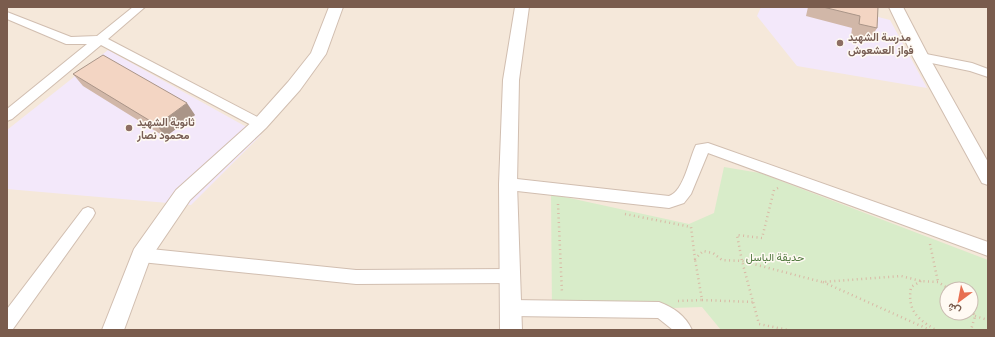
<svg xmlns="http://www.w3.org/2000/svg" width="995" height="337" viewBox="0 0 995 337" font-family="'Titillium Web',Vazirmatn,sans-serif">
<rect width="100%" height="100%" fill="#fdf6ec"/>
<path fill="#f5e8da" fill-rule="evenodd" d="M7,7H988V330H7ZM947,289H971V313H947Z"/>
<path fill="#f3e8fa" d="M761,7H839L890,20L927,88L797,66L757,16Z
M108,50L261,135L191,205L7,189V130Z"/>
<path fill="#d8ecc9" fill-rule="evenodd" d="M724,167L760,173L988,260V330H721L702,307L552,312L551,194L689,224L714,213ZM947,289H971V313H947Z"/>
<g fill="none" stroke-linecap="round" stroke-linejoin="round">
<defs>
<path id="minor" d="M133,7H145L108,39L265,121L267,124L265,127L260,129L255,127L101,45L12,119L7,121V109L87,44H66L7,19V12L71,37L97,36Z
M921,53L972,63L988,69V77L970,71L917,60L915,57L917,54Z
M708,143L988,242V256L708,153L691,194L684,203L669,208L508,190L503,188L501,184L503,180L508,178L669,196C684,191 689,159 696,145Z
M88,207L93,209L95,213L93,217L13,329L7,330V309L83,209Z
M141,248L356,270L511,269L517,271L519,276L517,281L511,283L356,284L141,262L135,260L133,255L135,250Z
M511,300L659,302C674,308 685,315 692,330H673L658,318L511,316L505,314L503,308L505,302Z"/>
<path id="tertiary" d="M329,7H343L326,54L300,90L266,128L190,200L150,259L124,330H102L134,249L176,190L254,120L288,82L311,53Z
M515,7H529L519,80L517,184L522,330H500L499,184L503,80Z
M889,7H903L929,57L988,162V185L982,183L913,57Z"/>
</defs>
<use href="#minor" stroke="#d1beb0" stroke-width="2"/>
<use href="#tertiary" stroke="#d1beb0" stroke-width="2"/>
<path stroke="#d9b8a5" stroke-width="2.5" stroke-dasharray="1 3.5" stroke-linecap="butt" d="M778,188L774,190L762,238L737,235L742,261L759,324L788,330
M558,204L562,293
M625,214L691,227L695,259L703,251L713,253L722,260L742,261L822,282L901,276L921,281L938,282L949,289
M930,244L938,282
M921,281L911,287C907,310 917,319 936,330
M823,282L930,330
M702,300L753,302
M678,301L702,300L695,259
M971,310L975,316L971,330
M975,316L988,320"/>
<use href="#minor" fill="#fff" fill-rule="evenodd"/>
<use href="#tertiary" fill="#fff" fill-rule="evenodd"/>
</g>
<path fill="#d1b7a8" d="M808,7H878L877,28L869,41L851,36L852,28L806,16Z
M73,74L195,115L165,137L83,86Z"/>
<path fill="#aa9588" d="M187,103L195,115L165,137L157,125Z"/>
<path fill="#f3d5c3" stroke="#aa9588" d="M823,7H878L877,28L859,24L860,16Z
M103,55L187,103L157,125L73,74Z"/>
<g fill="#8d6e63" stroke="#fffaf3" stroke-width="1.5">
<circle cx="840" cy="43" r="4"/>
<circle cx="129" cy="128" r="4"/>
</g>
<g text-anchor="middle" stroke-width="3" stroke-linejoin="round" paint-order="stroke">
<g font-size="11" font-weight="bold" fill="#785e54" stroke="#fffaf3" text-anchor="start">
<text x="848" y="41">مدرسة الشهيد<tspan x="848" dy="13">فواز العشعوش</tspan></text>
<text x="137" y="126">ثانوية الشهيد<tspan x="137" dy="13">محمود نصار</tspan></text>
</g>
<g font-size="11" fill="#537a41" stroke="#fffaf3">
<text x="775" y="261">حديقة الباسل</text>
</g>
</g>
<rect width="995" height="337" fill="none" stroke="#7a5c4d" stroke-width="16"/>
<g transform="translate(959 301) rotate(212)"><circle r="19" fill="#fffaf3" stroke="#cabbb1"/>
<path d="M0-3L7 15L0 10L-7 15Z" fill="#e76f51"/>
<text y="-6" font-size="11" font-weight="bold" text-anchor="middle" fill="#7a5c4d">ش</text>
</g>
</svg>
